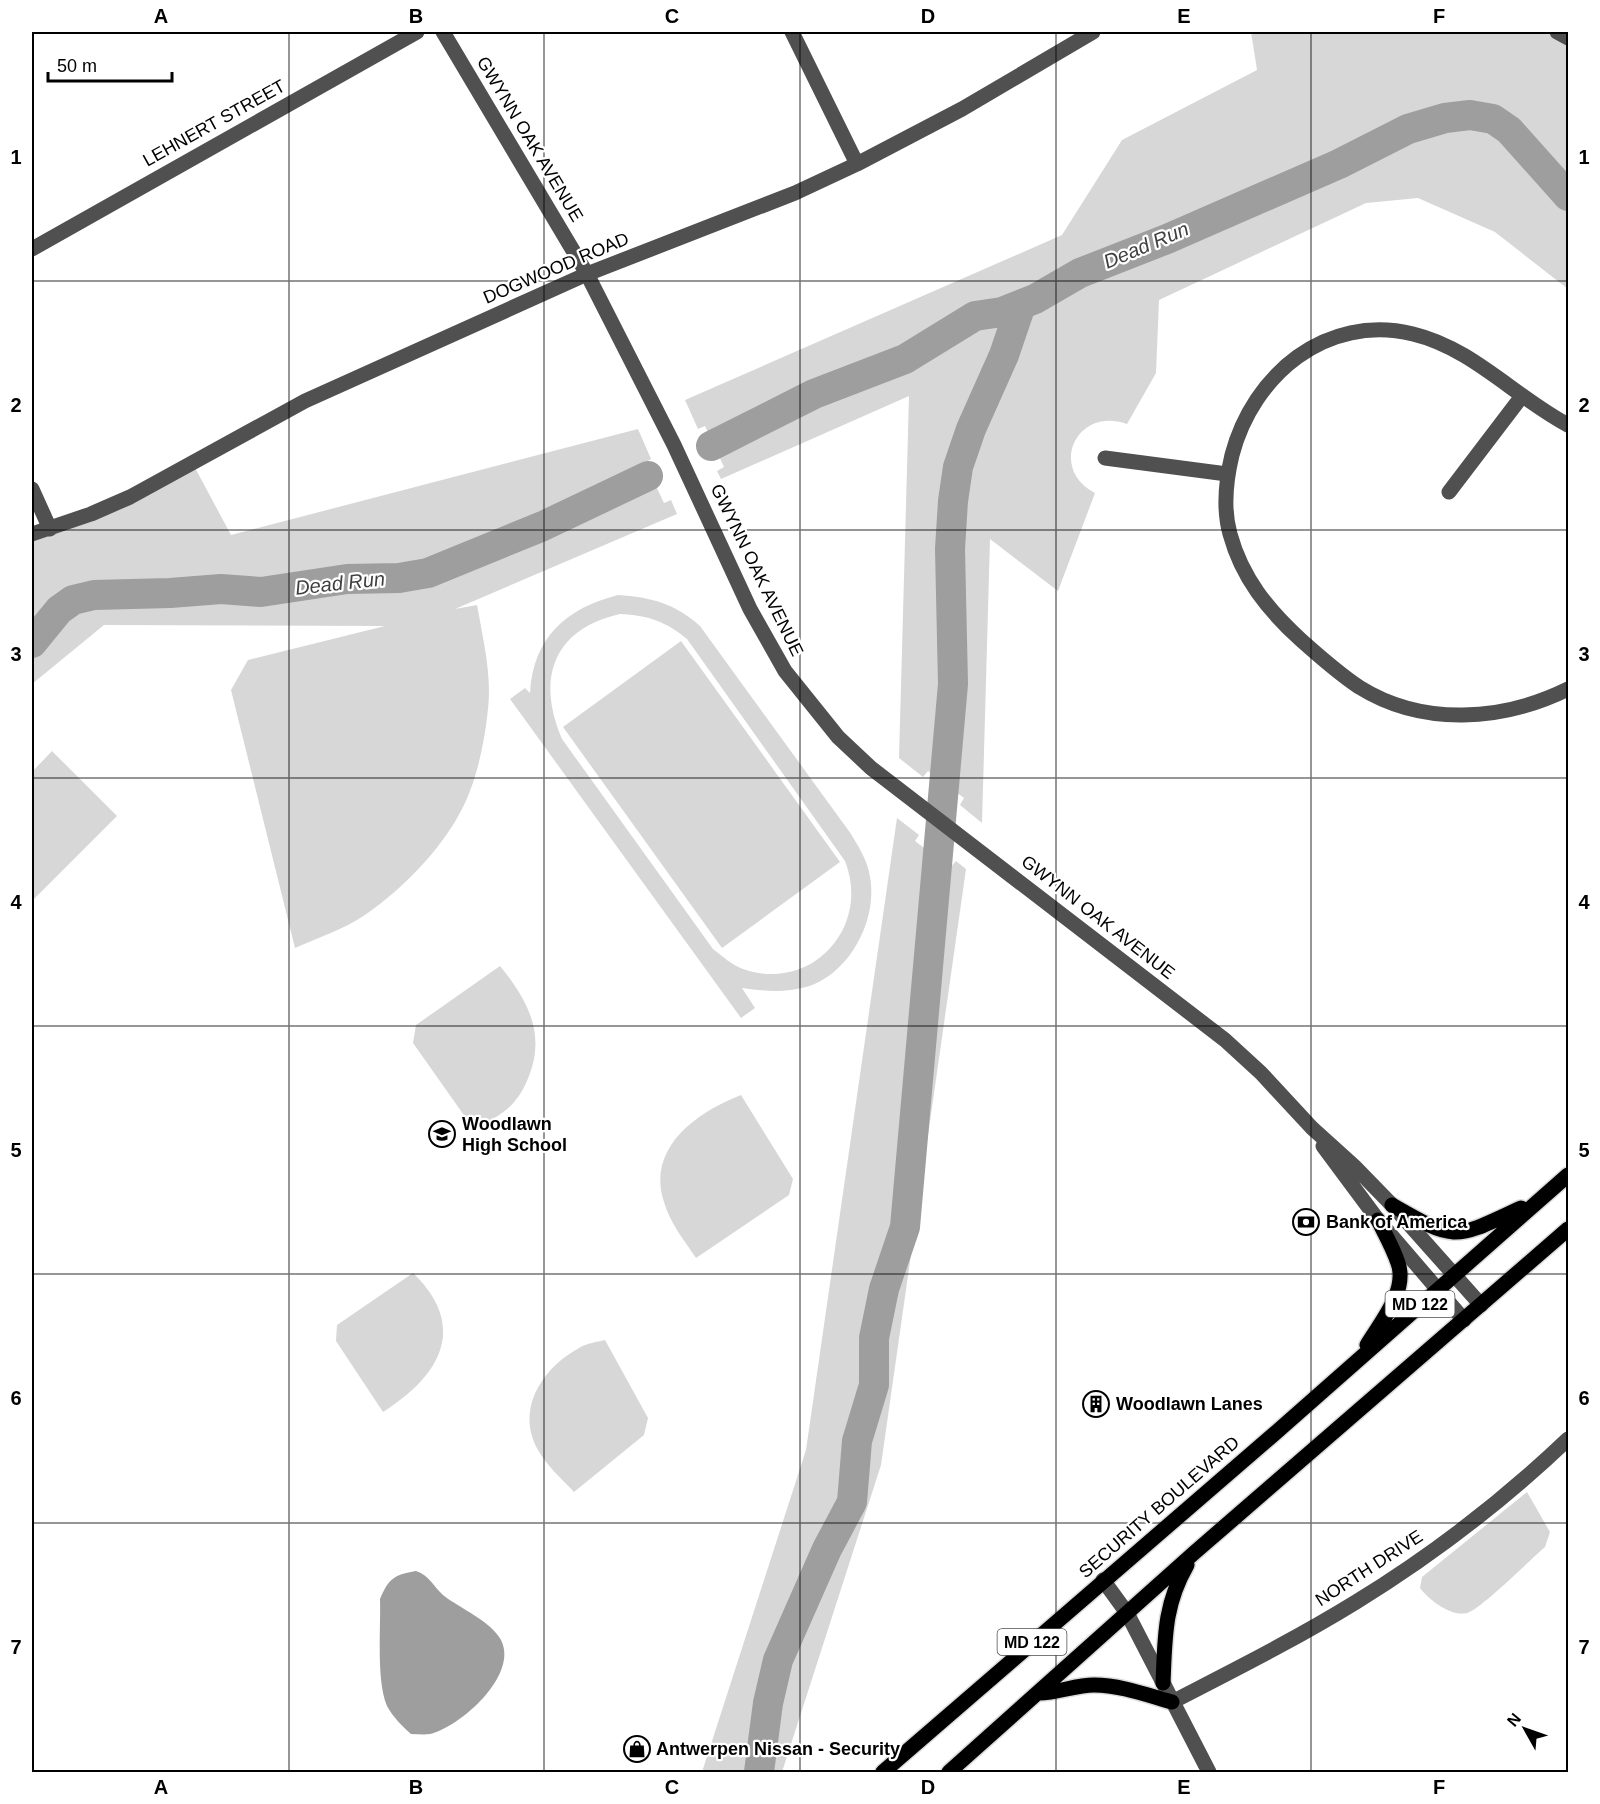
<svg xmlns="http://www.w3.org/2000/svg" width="1600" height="1804" viewBox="0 0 1600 1804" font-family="Arial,sans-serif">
<rect width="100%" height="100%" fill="#fff"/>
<path fill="#d7d7d7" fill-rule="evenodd" d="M1251,32H1557L1568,38V289L1495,232L1418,198L1366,203L1159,300L1156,373L1127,424C1076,406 1048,469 1095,493L1058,591L990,539L982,823L960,805L964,798L928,771L923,777L899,758L909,396L721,479L717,471L724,467L705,426L698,429L685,400L1062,235L1122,140L1257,70Z
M638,429L651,459L645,463L664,503L671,500L677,514L455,609L477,605C483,639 492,675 488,709C485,739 478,775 465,803C445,846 404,888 365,915C344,929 318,938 295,948L231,690L248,660L385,626L104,625L32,684V538L193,464L231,535Z
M618,595C651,597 676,604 700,626L851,834C858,846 866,858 869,872C880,916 851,974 806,987C784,993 764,991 742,988L755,1008L741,1018L510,699L525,688L530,693C533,638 566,608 618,595ZM620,614C647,615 667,622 687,639L845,861C871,927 812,993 743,969C732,965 722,956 713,949L562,739C536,679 553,629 620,614Z
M681,641L840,862L722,948L563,727Z
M52,751L117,816L32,901V772Z
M897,818L919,835L915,841L950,868L956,861L966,869L881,1465L782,1772H702L806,1450Z
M500,966C527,999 546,1033 529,1076C524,1089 517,1101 506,1110C497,1118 483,1123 473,1128L413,1043L416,1025Z
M741,1095L793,1179L789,1195L696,1258C684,1240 670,1223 664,1202C646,1148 697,1112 741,1095Z
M413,1273C469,1327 440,1376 383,1412L336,1341L337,1325Z
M605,1340L648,1418L644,1435L574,1492C562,1479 547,1466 538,1450C515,1410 542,1368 579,1348C587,1343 597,1342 605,1340Z
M1527,1492L1550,1532L1545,1547C1532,1558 1480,1610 1467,1613C1451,1617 1429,1600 1420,1588L1422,1577Z"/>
<path fill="#9e9e9e" d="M416,1571C430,1576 433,1586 443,1595C459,1608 491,1621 501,1640C519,1675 460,1727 430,1734C424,1735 417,1734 411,1734C402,1726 393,1717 387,1706C376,1680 381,1628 380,1599C389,1578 394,1575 416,1571Z"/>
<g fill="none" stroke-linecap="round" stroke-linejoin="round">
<path stroke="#9e9e9e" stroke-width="30" d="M711,446L814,394L905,359L975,316L1002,312L1035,299L1080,273L1167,239L1339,164L1408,129L1445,118L1470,115L1493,119L1509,130L1568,196
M32,643L59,610L73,600L94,595L170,593L221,589L261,592L347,579L399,578L428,573L543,526L648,476
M759,1772L768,1703L778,1660L827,1549L852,1502L857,1441L874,1385V1338L884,1289L905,1227L953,684L950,549L953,501L958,467L971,429L1004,355L1021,305"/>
<defs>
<path id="major" d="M1392,1205C1456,1242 1455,1239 1521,1208
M1367,1345C1380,1323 1408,1291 1398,1263C1393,1248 1385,1234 1378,1220
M1163,1683C1165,1638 1164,1605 1187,1565
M1039,1693C1058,1693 1075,1685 1094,1685C1120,1685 1147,1695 1172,1702
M883,1772L1273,1435L1568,1175
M949,1772L1194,1553L1568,1229"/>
</defs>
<use href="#major" stroke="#dbdbdb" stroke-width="18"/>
<path stroke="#505050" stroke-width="15" d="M443,32L587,274L674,445L750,609L785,671L838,737L871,768L1225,1040L1261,1073L1312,1128L1354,1166L1392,1205L1481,1305
M792,32L857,164
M1557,32L1568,38
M32,249L417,32
M1568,425C1515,397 1472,348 1413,334C1326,313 1253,375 1232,455C1226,480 1223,509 1230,534C1242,578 1268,610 1301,640C1320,657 1338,673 1359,687C1423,727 1503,721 1568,689
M1105,458L1227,474
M32,489L50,529
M1449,492L1522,396
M32,534L91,514L130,497L305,401L587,274L795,193L857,164L962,109L1093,32
M1323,1146L1378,1220L1464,1320
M1103,1580L1127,1613L1209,1772
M1172,1702C1234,1670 1296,1639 1356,1602C1431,1556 1504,1500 1568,1439"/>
<use href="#major" stroke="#000" stroke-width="15"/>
</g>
<path fill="none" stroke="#000" stroke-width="1.5" stroke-opacity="0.55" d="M289,32V1772M544,32V1772M800,32V1772M1056,32V1772M1311,32V1772M32,281H1568M32,530H1568M32,778H1568M32,1026H1568M32,1274H1568M32,1523H1568"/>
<defs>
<symbol id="school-ring" viewBox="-11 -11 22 22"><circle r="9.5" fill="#fff" stroke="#000" stroke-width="1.5"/><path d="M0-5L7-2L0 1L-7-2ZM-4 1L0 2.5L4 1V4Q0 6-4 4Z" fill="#000"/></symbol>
<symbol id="bank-ring" viewBox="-11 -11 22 22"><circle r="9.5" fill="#fff" stroke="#000" stroke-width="1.5"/><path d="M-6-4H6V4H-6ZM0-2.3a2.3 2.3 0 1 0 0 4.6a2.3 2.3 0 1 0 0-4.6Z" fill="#000"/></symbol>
<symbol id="building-ring" viewBox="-11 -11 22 22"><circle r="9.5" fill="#fff" stroke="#000" stroke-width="1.5"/><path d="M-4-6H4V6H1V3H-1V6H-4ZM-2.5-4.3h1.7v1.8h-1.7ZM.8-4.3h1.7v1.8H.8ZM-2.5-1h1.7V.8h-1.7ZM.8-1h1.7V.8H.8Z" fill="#000"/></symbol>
<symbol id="shop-ring" viewBox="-11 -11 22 22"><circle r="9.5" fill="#fff" stroke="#000" stroke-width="1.5"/><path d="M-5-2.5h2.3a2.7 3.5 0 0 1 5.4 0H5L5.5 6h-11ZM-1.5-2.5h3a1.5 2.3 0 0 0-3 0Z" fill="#000"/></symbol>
</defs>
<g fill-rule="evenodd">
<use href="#school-ring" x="427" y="1119" width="30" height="30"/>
<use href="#bank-ring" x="1291" y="1207" width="30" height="30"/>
<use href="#building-ring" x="1081" y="1389" width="30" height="30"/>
<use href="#shop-ring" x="622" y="1734" width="30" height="30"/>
</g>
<g text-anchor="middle" stroke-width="4.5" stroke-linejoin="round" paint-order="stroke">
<g fill="#fff" stroke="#4c4c4c" stroke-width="1.5">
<rect x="1385.5" y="1291" width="69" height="26" rx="4.5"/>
<rect x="997.5" y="1629" width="69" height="26" rx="4.5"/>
</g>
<g font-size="16" font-weight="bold" fill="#000">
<text x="1420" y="1310">MD 122</text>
<text x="1032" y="1648">MD 122</text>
</g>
<g font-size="18" fill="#000" stroke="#fff">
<text transform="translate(214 123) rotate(-29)" y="6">LEHNERT STREET</text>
<text transform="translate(530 139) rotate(59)" y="6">GWYNN OAK AVENUE</text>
<text transform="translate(556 268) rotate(-23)" y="6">DOGWOOD ROAD</text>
<text transform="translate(757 570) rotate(64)" y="6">GWYNN OAK AVENUE</text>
<text transform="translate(1098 917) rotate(38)" y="6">GWYNN OAK AVENUE</text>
<text transform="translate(1159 1507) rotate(-41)" y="6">SECURITY BOULEVARD</text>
<text transform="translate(1369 1568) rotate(-33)" y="6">NORTH DRIVE</text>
</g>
<g font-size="18" font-weight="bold" fill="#000" stroke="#fff" text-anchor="start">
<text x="462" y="1130">Woodlawn<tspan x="462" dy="21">High School</tspan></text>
<text x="1326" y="1228">Bank of America</text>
<text x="1116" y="1410">Woodlawn Lanes</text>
<text x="656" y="1755">Antwerpen Nissan - Security</text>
</g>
<g font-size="20" font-style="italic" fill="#3f3f3f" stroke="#fff">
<text transform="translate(1146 245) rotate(-23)" y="7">Dead Run</text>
<text transform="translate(340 583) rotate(-6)" y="7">Dead Run</text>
</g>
</g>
<rect width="1600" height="1804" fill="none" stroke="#ffffff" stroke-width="66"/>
<g transform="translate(1525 1729) rotate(310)" stroke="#ffffff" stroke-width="4.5" paint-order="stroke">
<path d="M0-4.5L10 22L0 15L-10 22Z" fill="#000000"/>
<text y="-9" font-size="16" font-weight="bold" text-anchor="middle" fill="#000000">N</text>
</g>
<path d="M48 72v9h124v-9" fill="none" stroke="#000000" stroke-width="3"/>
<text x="57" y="72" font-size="18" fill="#000000" stroke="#ffffff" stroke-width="4.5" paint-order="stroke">50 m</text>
<rect x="33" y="33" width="1534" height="1738" fill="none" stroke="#000" stroke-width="2"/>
<g font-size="20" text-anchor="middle" font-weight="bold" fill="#000">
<text x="161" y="23">A</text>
<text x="416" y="23">B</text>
<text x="672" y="23">C</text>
<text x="928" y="23">D</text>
<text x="1184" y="23">E</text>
<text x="1439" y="23">F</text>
<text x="16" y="164">1</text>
<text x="1584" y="164">1</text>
<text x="16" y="412">2</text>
<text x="1584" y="412">2</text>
<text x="16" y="661">3</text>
<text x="1584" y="661">3</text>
<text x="16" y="909">4</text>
<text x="1584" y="909">4</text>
<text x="16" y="1157">5</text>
<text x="1584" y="1157">5</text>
<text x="16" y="1405">6</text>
<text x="1584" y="1405">6</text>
<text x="16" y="1654">7</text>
<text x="1584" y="1654">7</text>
<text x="161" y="1794">A</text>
<text x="416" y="1794">B</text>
<text x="672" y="1794">C</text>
<text x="928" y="1794">D</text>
<text x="1184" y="1794">E</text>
<text x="1439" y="1794">F</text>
</g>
</svg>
